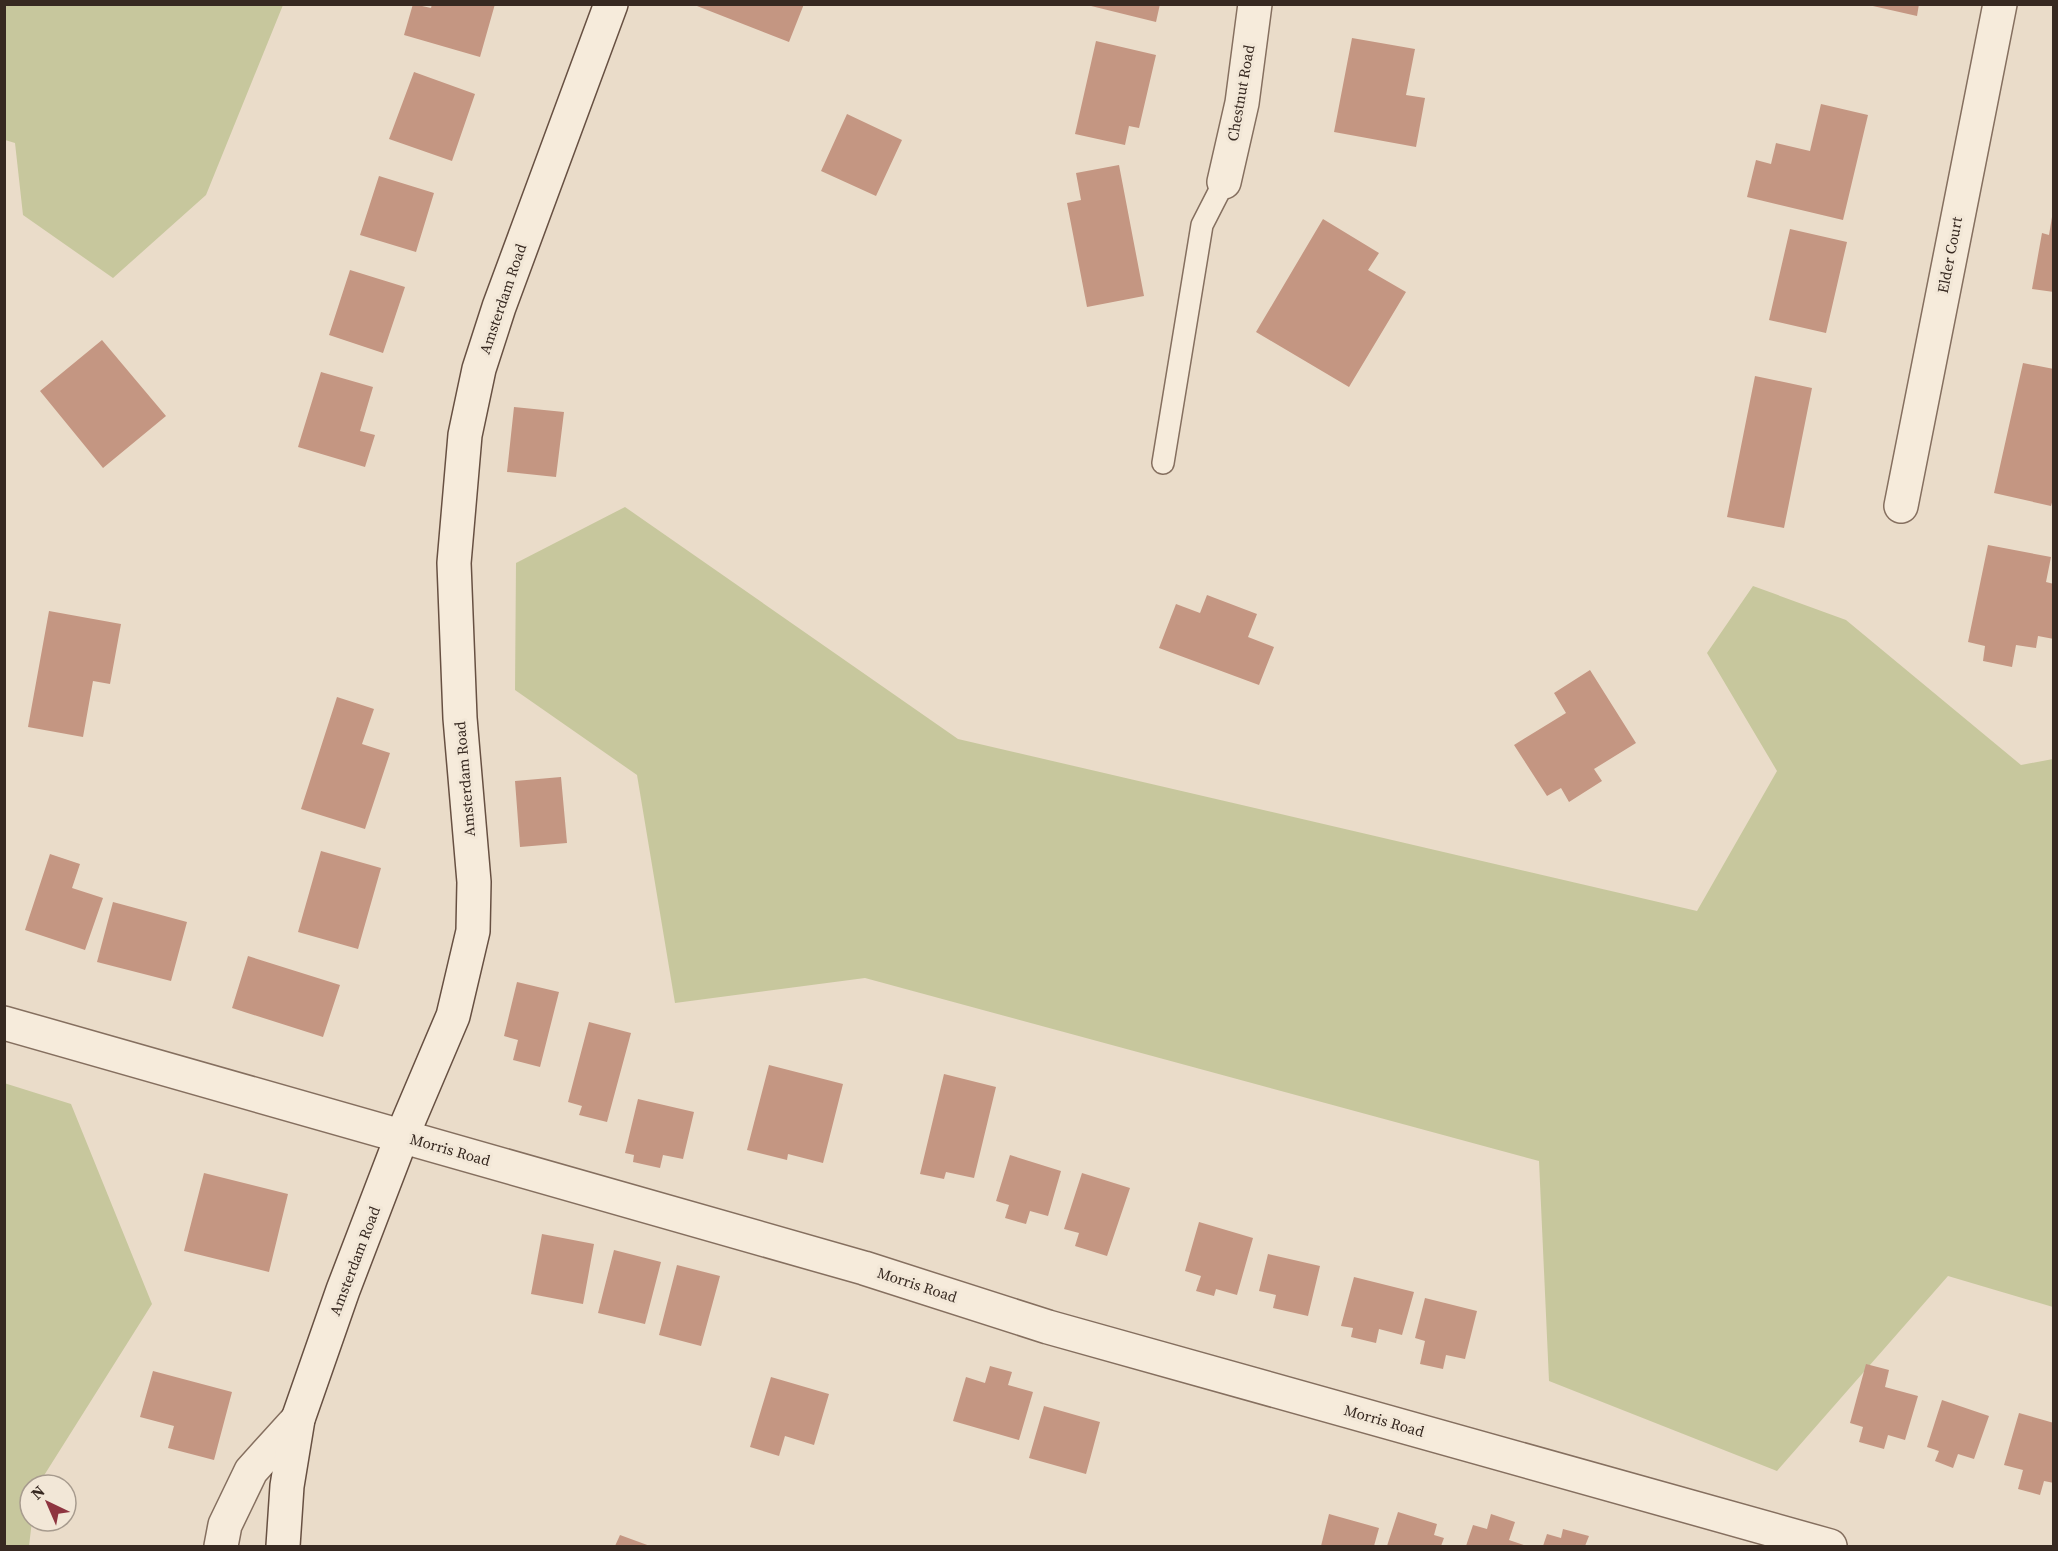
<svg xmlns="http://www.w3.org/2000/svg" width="2058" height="1551" viewBox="0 0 2058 1551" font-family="'Source Serif 4',serif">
<rect width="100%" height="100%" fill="#eadcc9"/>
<path fill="#c7c79d" d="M4,5H283L206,195L113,278L23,215L15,143L5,140Z
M625,507L958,739L1697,911L1777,771L1707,653L1753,586L1846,620L2021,765L2053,759V1307L1948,1276L1777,1471L1549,1381L1539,1161L865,978L675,1003L637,775L515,690L516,563Z
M4,1083L71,1104L152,1304L38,1485H30V1521H32L29,1546H5Z"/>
<path fill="#c49682" d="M413,4L431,8L432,4H495L480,57L404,35Z
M697,4H804L789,42L697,6Z
M1083,4H1160L1156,22Z
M1864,4H1919L1917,16Z
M1352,38L1415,49L1406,95L1425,98L1416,147L1334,132Z
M1096,41L1156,55L1139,128L1129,126L1125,145L1075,134Z
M414,72L475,94L452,161L389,139Z
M1821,104L1868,115L1843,220L1747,197L1756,160L1771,164L1776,143L1810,151Z
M847,114L902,140L876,196L821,171Z
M1119,165L1144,296L1087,307L1067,203L1081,200L1076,173Z
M379,176L434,193L416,252L360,235Z
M2052,217H2054V292L2032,289L2042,233L2049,235Z
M1323,219L1379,253L1368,270L1406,292L1349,387L1256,332Z
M1790,229L1847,242L1826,333L1769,320Z
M350,270L405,287L383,353L329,335Z
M102,340L166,416L103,468L40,391Z
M2023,363L2054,369V495L2051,506L1994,493Z
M321,372L373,387L360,431L375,435L365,467L298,447Z
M1755,376L1812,388L1784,528L1727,517Z
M514,407L564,412L556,477L507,472Z
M1988,545L2051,557L2046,582L2054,584V639L2038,636L2036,648L2016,645L2012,667L1983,661L1985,646L1968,642Z
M1207,595L1257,614L1248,637L1274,647L1259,685L1159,648L1176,604L1200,613Z
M49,611L121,624L110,684L93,681L83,737L28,727Z
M1590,670L1636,743L1594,769L1602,781L1569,802L1561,788L1547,796L1514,745L1566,713L1554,693Z
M337,697L374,709L362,744L390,753L365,829L301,809Z
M561,777L567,843L520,847L515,781Z
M321,851L381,868L358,949L298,932Z
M50,854L80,864L72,888L103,898L85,950L25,930Z
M113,902L187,922L171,981L97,962Z
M248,956L340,985L323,1037L232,1008Z
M517,982L559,992L540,1067L513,1060L518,1040L504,1036Z
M589,1022L631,1033L607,1122L579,1115L582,1106L568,1102Z
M769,1065L843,1084L823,1163L788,1154L787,1160L747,1150Z
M944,1074L996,1087L974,1178L946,1172L944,1179L920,1174Z
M638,1099L694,1112L683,1159L663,1155L660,1168L633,1162L634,1155L625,1153Z
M1010,1155L1061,1171L1048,1216L1030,1211L1026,1224L1005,1218L1009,1205L996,1201Z
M204,1173L288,1194L269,1272L184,1251Z
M1082,1173L1130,1188L1107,1256L1075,1246L1079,1233L1064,1229Z
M1199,1222L1253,1238L1237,1295L1216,1289L1214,1296L1196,1291L1201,1276L1185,1271Z
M542,1234L594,1244L583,1304L531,1294Z
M614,1250L661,1262L645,1324L598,1313Z
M1268,1254L1320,1266L1308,1316L1273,1308L1276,1295L1259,1291Z
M677,1265L720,1276L701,1346L659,1335Z
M1354,1277L1414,1292L1402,1335L1379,1329L1376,1343L1351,1337L1353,1328L1341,1326Z
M1425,1298L1477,1311L1465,1359L1446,1355L1443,1369L1420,1364L1425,1341L1415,1338Z
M1866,1364L1889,1370L1885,1387L1918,1396L1905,1440L1888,1435L1884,1449L1859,1442L1863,1427L1850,1423Z
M990,1366L1012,1372L1008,1385L1033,1392L1019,1440L953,1421L966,1377L985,1383Z
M153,1371L232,1392L214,1460L168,1448L174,1426L140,1417Z
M771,1377L829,1394L814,1445L785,1436L779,1456L750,1447Z
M1942,1400L1989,1416L1974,1459L1958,1454L1953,1468L1935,1461L1939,1451L1927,1447Z
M1044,1406L1100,1422L1086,1474L1029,1458Z
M2019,1413L2054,1423V1483L2044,1481L2040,1495L2018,1489L2023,1470L2004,1465Z
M1398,1512L1437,1524L1434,1535L1444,1538L1441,1546H1387Z
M1329,1514L1379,1528L1374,1546H1321Z
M1491,1514L1515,1522L1509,1540L1527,1546H1466L1473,1525L1487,1529Z
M1563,1529L1589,1536L1585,1546H1543L1547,1534L1561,1538Z
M620,1535L650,1546H615Z"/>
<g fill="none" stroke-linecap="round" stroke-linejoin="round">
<defs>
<path id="lane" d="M1163,463L1202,225L1224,182"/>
<path id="street" d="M1224,182L1242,103L1255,4
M1901,506L2000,4
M4,1023L864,1268L1048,1327L1830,1546
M221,1546L225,1525L251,1471L298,1419"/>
<path id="secondary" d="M283,1546L287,1486L298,1419L343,1290L402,1136L453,1016L473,931L474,882L460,718L454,563L465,435L479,369L499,307L611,4"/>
</defs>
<use href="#lane" stroke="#856f5f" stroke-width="24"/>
<use href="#street" stroke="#856f5f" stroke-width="36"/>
<use href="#secondary" stroke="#675042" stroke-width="36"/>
<use href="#lane" stroke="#f6ebdb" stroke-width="21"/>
<use href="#street" stroke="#f6ebdb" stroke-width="33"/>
<use href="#secondary" stroke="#f6ebdb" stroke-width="33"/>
</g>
<g text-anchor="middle" stroke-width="6" stroke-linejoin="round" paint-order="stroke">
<g font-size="15" fill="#372921" stroke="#f2e7d7">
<text transform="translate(1241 93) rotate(-80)" y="5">Chestnut Road</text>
<text transform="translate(1950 255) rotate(-79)" y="5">Elder Court</text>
<text transform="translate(503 299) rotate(-71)" y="5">Amsterdam Road</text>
<text transform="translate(465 779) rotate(-95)" y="5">Amsterdam Road</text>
<text transform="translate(450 1150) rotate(16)" y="5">Morris Road</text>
<text transform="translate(355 1261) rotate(-69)" y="5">Amsterdam Road</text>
<text transform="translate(917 1285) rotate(18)" y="5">Morris Road</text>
<text transform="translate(1384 1421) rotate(16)" y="5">Morris Road</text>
</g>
</g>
<rect width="2058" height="1551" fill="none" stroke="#372921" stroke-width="12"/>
<g transform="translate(48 1503) rotate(316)"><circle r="28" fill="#f2e7d7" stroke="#a79b8e" stroke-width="1.5"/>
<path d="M0-4.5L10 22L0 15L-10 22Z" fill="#8e3540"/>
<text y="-9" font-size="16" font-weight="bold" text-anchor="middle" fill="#372921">N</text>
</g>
</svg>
